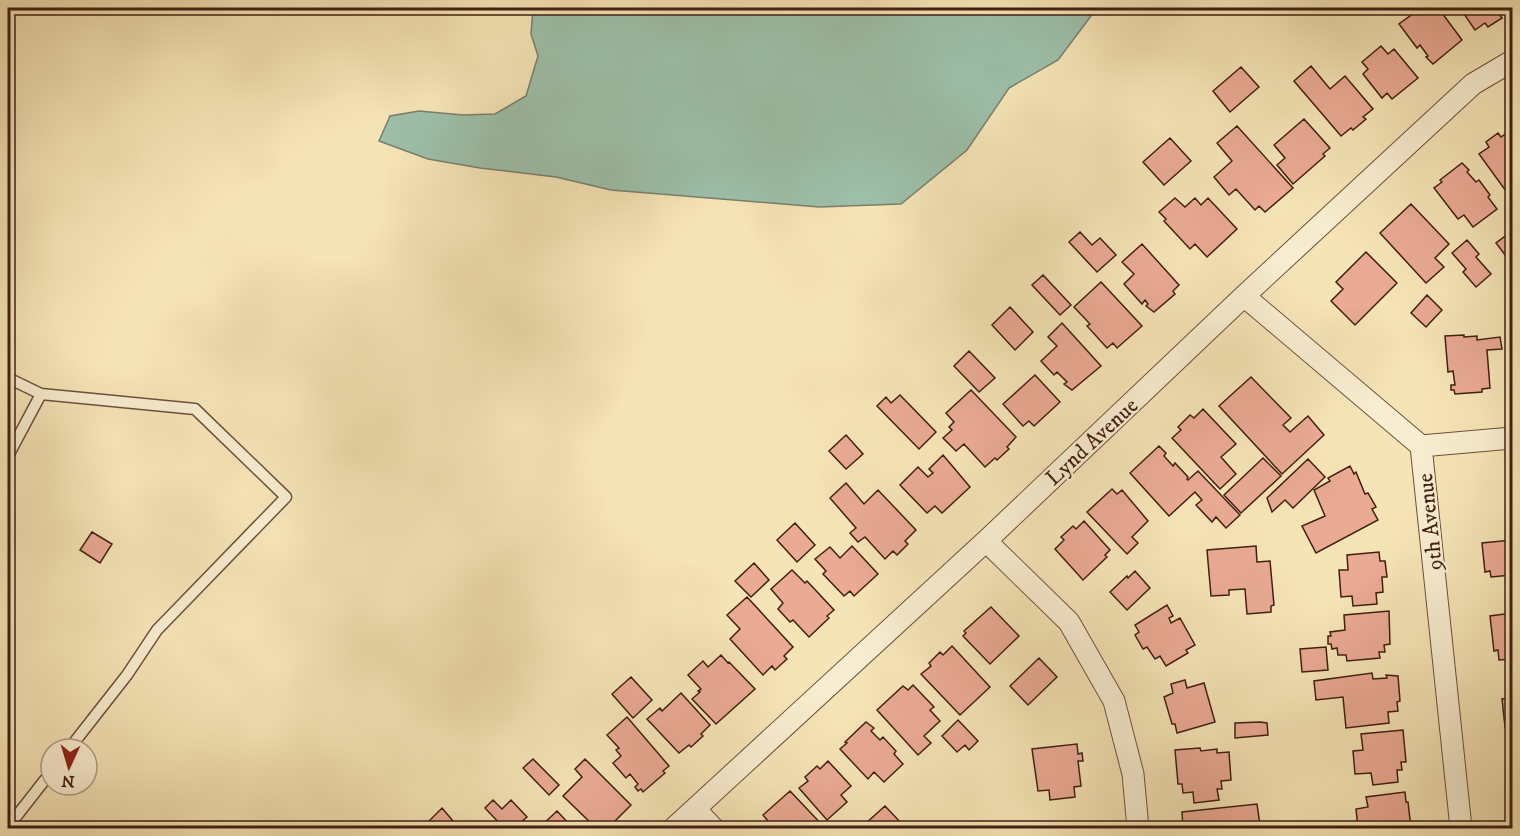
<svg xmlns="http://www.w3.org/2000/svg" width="1520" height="836" viewBox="0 0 1520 836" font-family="'IM FELL DW Pica',serif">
<rect width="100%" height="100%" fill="#f5e4b6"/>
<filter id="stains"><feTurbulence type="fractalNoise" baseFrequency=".00333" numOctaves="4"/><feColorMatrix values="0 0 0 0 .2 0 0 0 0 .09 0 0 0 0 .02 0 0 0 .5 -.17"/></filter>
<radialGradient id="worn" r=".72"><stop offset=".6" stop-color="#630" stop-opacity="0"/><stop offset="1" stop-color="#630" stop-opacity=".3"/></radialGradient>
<path fill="#9dbfaa" stroke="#787f6d" stroke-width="1.5" d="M533,8H1097L1058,60L1009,88L967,150L901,204L819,207L611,190L556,177L480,168L428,159L379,141L390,116L419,111L463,115L495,114L526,96L538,56L531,34Z"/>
<path fill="#eaaa94" stroke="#411f12" stroke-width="1.5" d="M1421,8H1433L1436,12L1439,9L1462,40L1433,64L1426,57L1428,56L1420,45L1417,48L1399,24Z
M1460,8H1510L1499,14L1502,18L1488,27L1485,23L1475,30Z
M1381,46L1388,54L1394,49L1418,78L1392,99L1387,93L1382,98L1363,74L1368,69L1362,62Z
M1311,66L1330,89L1345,76L1373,109L1363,117L1366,119L1353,130L1351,128L1341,136L1294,81Z
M1241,67L1259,87L1230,112L1213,91Z
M1304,119L1330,148L1323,154L1325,156L1293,184L1277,165L1285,158L1274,145Z
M1237,126L1293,188L1265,212L1259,206L1255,210L1236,189L1229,195L1214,177L1232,161L1217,143Z
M1511,130L1512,132L1511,198L1479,154L1489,147L1486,142L1498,133L1501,137Z
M1170,138L1191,161L1164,185L1143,162Z
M1462,163L1469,170L1467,172L1476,182L1479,180L1490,195L1488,197L1497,209L1473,227L1464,215L1458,219L1434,188L1442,182L1440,180Z
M1175,198L1185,207L1195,198L1201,205L1208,198L1237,229L1207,257L1195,244L1190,249L1164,221L1166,219L1159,212Z
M1411,204L1449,244L1435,258L1444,267L1426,283L1380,233Z
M1512,231V264L1496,243Z
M1080,232L1092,245L1100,238L1116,255L1097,272L1069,242Z
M1467,240L1479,254L1476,257L1491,274L1476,287L1463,272L1466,269L1452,253Z
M1142,244L1179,285L1173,291L1175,294L1154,312L1146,306L1148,304L1145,300L1142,304L1124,284L1134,274L1122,262Z
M1366,252L1397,283L1355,325L1331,301L1343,289L1336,282Z
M1043,275L1071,305L1060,315L1032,285Z
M1101,282L1142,326L1117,348L1113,343L1107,348L1087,326L1090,324L1074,307Z
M1427,295L1442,310L1426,327L1411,313Z
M1010,307L1033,332L1015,350L992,325Z
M1062,323L1101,366L1072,390L1064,384L1067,382L1057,372L1054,375L1041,361L1057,346L1048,337Z
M1464,335V337L1477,336V340L1500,337L1502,349L1487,350L1490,388L1482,389V392L1455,394L1454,390H1451V385H1455L1453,371L1448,372L1445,336Z
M969,351L995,378L979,392L954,366Z
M1035,375L1060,402L1034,426L1029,421L1023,426L1003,404Z
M1251,377L1291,418L1283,425L1290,432L1308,416L1324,435L1282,474L1219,406Z
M971,390L1016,437L1007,447L1009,449L997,460L995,458L985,467L964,444L956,451L943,438L952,430L949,427L954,422L946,413Z
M900,395L936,432L919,449L877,406L886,397L891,403Z
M1203,409L1236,444L1221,457L1236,474L1220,489L1172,438L1181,430L1178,427L1190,415L1194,418Z
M846,435L863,454L846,469L829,451Z
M1159,446L1166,453L1164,456L1173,466L1175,463L1188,477L1187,479L1188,480L1198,471L1240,515L1226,528L1216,517L1212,522L1196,505L1202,500L1195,492L1169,516L1130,473Z
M943,455L970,487L942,513L935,506L927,513L900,485L918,467L928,477L933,473L929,469Z
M1263,458L1281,476L1241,513L1224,495Z
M1308,459L1325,477L1293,508L1285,500L1272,512L1267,498Z
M1350,466L1354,474L1356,472L1365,494L1368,493L1376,507L1372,509L1378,520L1316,553L1302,526L1325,516L1314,490L1330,481L1328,478Z
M846,483L864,504L878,490L916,530L905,541L908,544L897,555L893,551L885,559L865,537L858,542L850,533L856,528L830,498Z
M1112,489L1117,494L1122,490L1148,521L1132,537L1138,543L1127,554L1087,512Z
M1084,521L1110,550L1105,555L1107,557L1083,580L1055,549L1064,540L1061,537L1073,526L1076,529Z
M795,523L815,545L797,562L777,540Z
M92,532L112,544L100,563L80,550Z
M1512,540V575L1491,577L1490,571L1485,572L1482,543Z
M852,546L878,574L854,596L850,591L844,596L823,574L826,571L815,559L830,547L840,558Z
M1256,546L1257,562L1270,561L1274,605L1271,606V612L1247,614L1245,589L1229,590V595L1211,596L1207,550Z
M1379,552L1380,561H1385L1387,577H1382L1383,592L1376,593L1377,604L1353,606L1352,596L1341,597L1339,570H1348L1347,555Z
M754,563L769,580L751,597L735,581Z
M792,570L805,583L807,581L834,610L827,616L829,618L809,637L793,620L790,622L778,609L783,603L771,589Z
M1135,571L1150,588L1127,610L1110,592L1127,576L1128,578Z
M747,597L793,647L784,656L787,659L775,670L772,666L763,675L730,639L740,629L727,615Z
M1167,605L1173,616L1169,618L1171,623L1180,618L1195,645L1186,650L1188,653L1166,666L1160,656L1155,659L1147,647L1143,649L1135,635L1139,632L1135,625Z
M991,607L1019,636L990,664L963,636L966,633L964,631Z
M1389,611L1390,644L1384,645L1385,652H1379L1380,658L1347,661L1346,655H1338L1337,648L1332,649L1331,644H1328V636H1331L1330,632L1345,630L1344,615Z
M1512,613V659L1499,660L1498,650L1494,651L1490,616Z
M952,646L990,687L960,715L921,674L931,666L929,663L940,652L943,655Z
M1326,647L1328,670L1302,672L1300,649Z
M721,655L728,663L729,662L755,689L716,724L692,699L700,692L698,691L701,689L688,675L703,661L708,667Z
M1039,658L1057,677L1028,705L1010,686Z
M1511,664H1512V726L1505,727L1502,699L1512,698L1509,667H1511Z
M1372,673L1373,679L1387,678L1386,675L1398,676L1400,701L1397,702L1398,711L1388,712L1389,723L1346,728L1343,697L1316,700L1314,681Z
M631,677L652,700L633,718L612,694Z
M1185,680L1187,688L1204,683L1215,722L1177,733L1175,724H1172L1164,697L1173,693L1171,684Z
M913,685L934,707L930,710L940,721L924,736L931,743L918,755L877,710L903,686L908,690Z
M681,693L710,725L701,734L703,736L691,747L689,745L679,753L647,719L660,708L662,711Z
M627,717L669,766L663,771L665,773L643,792L641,789L638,791L635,787L638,784L630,774L626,778L613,763L621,756L616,750L619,748L607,735Z
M958,720L978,741L969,750L965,745L957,752L942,736Z
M866,722L874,728L871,731L880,740L883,737L896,751L894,754L903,764L884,782L874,772L868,779L840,749L847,743L845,742Z
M1260,722L1267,723L1268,735L1235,738V723Z
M1403,730L1406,762H1401L1402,770H1397L1398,782L1373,785L1371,773L1355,774L1353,751L1363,750L1361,734Z
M1508,738H1512V768H1511Z
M1077,744L1078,754L1082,753L1083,761H1078L1081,786L1074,787L1075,797L1050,800L1049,790L1038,791L1032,749Z
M1200,748L1201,751L1217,749V753L1229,752L1231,780L1221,781L1222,789H1217L1219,800L1194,803L1193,792L1183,793L1182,784H1178L1175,750Z
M533,759L559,785L549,795L523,768Z
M585,759L631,805L608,828L601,824L596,828L563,796L582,777L575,769Z
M828,761L851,786L841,795L847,802L827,820L799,788L808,781L805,777L817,766L820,769Z
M790,791L825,828H765L763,826L768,821L763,815Z
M1405,792L1406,802H1408L1411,828H1358L1356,809L1368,807L1366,797Z
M1512,799V828L1509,800Z
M493,800L502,809L511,800L527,817L514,828H504L485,808Z
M1257,804L1260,825L1252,826L1253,828H1183L1182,812Z
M885,806L904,826L901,828H870L865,824Z
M442,808L459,828H425L423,827Z
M557,811L573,828H539Z
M1084,823L1085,825L1087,824V828H1091H1023Z"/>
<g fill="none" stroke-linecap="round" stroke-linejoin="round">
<defs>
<path id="lane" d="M8,378L41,394L195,409L286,497L157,630L127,675L69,749
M8,456L41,394
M8,827L51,772"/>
<path id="street" d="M1244,296L1421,446L1461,828
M1421,446L1512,438
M986,541L1069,622L1114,701L1133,774L1138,828
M695,809L713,828
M674,828L986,541L1244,296L1473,84L1512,61"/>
</defs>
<use href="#lane" stroke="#6e503b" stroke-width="13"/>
<use href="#street" stroke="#6e503b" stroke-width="23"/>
<use href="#lane" stroke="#f8edd0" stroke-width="10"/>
<use href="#street" stroke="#f8edd0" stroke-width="21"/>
</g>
<g text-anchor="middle" stroke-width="4.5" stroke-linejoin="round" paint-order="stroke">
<g font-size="22" fill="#411f12" stroke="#f8edd0">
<text transform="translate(1091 441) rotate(-43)" y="8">Lynd Avenue</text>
<text transform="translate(1429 522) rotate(-96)" y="8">9th Avenue</text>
</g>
</g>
<rect width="1520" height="836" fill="none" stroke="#f5e4b6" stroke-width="30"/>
<rect x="9" y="9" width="1502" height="818" fill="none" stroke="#411f12" stroke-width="3"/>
<rect x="15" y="15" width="1490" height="806" fill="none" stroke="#411f12" stroke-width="1.5"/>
<g transform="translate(69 767) rotate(184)"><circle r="28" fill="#f8edd0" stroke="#af9b84" stroke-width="1.5"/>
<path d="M0-4.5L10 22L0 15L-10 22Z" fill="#8f2418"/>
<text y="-9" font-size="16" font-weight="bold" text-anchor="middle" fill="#411f12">N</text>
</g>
<rect width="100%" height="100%" filter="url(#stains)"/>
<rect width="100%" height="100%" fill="url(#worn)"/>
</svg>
